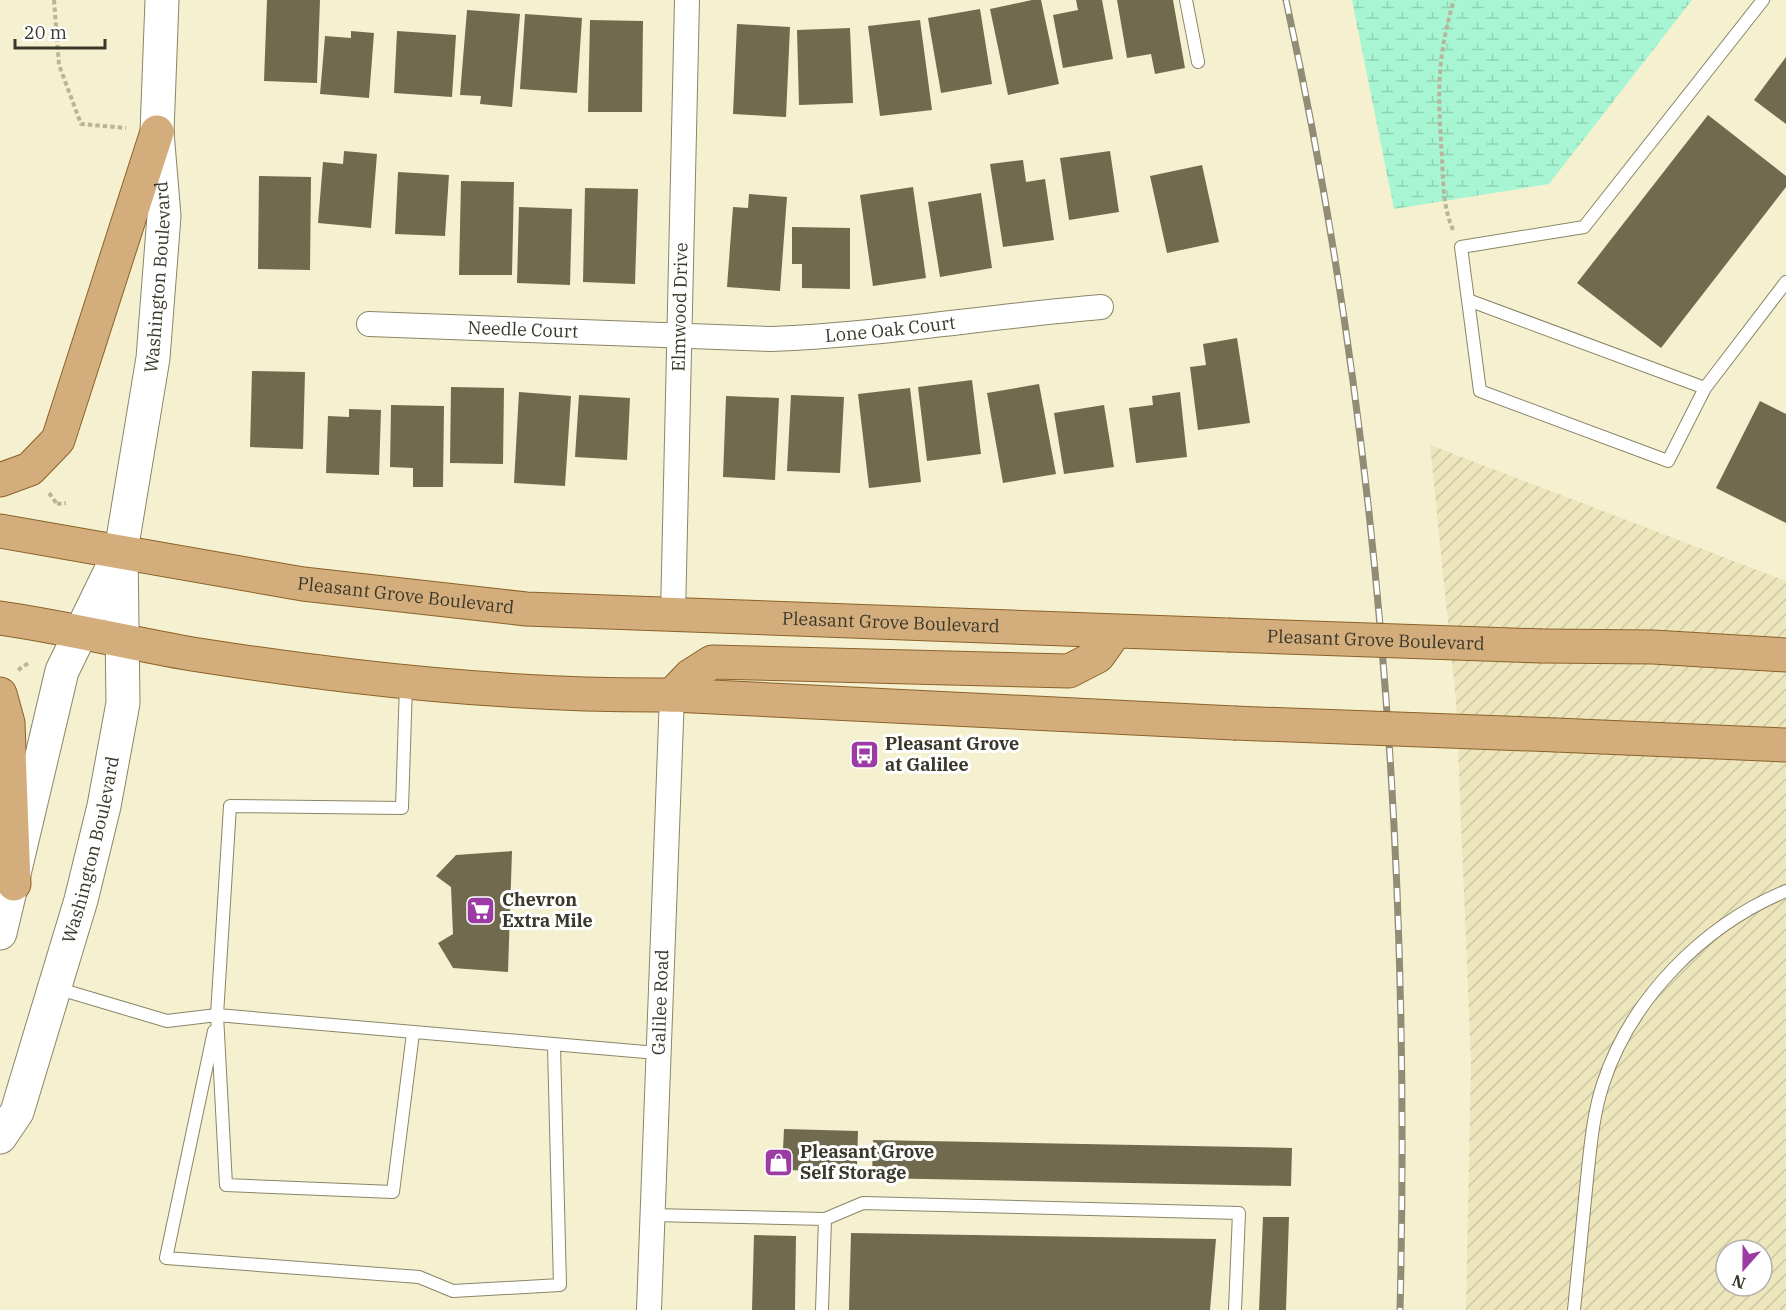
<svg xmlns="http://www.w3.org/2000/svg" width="1786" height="1310" viewBox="0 0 1786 1310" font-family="'IBM Plex Serif',serif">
<defs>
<pattern id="industrial-furrows" width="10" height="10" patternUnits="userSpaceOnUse" patternTransform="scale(1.5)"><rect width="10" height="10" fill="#ede6bd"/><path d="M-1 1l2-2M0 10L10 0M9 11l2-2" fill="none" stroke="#ccc6a3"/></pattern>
<pattern id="wetland-marsh" width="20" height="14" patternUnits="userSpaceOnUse" patternTransform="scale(1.5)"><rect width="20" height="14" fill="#a7f5d2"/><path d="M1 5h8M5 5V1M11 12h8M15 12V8" fill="none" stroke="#90d3b4"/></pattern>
</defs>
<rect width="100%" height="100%" fill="#f5f0cf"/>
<path fill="url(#industrial-furrows)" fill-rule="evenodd" d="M1430,445L1786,581V1310H1466L1471,1061L1456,701ZM1726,1250H1762V1286H1726Z"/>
<path fill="url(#wetland-marsh)" d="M1352,0H1692L1549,184L1394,209Z"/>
<path fill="#706b4e" d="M267,0H320L317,83L264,81Z
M1032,0H1041L1059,84L1008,95L990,9Z
M1076,0H1102L1113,59L1063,68L1053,15L1078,10Z
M1117,0H1173L1185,68L1155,74L1151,54L1127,58Z
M980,9L992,84L941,93L928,18Z
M467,10L520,14L512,107L480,104L481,96L460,95Z
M525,14L582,18L577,93L520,89Z
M590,20L643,21L642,112H588Z
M920,20L932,110L880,116L868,26Z
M737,24L790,27L786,117L733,114Z
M850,28L853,103L799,105L797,30Z
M351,31L374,33L369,98L320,94L325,36L351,38Z
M397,31L456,35L452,97L394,93Z
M1786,57V124L1754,100Z
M1708,115L1786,176V187L1661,348L1577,283Z
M344,151L377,154L371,228L318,223L323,162L343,164Z
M1110,151L1119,212L1069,220L1060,158Z
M1023,160L1026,182L1045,179L1054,240L1003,247L990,164Z
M1202,165L1219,242L1167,253L1150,176Z
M398,172L449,175L445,236L395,234Z
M259,176L311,177L310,270L258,269Z
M461,181L514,182L512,275H459Z
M913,187L926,278L873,286L860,195Z
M585,188L638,189L635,284L583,282Z
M981,193L992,268L940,277L928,202Z
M749,194L787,197L780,291L727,287L733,207L748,208Z
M519,207L572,209L570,285L517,283Z
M792,227L850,228V289L802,288V264H792Z
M1237,338L1250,423L1198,430L1190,367L1206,365L1203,344Z
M252,371L305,372L303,449L250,447Z
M972,380L981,454L927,461L918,387Z
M1039,384L1056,474L1003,483L987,393Z
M451,387L504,388L503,464L450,463Z
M910,388L921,482L869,488L858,394Z
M519,392L571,396L565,486L514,483Z
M1180,392L1187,457L1136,463L1129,408L1153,405L1152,396Z
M579,395L630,398L627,460L575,457Z
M791,395L844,397L840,473L787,471Z
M726,396L779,398L775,480L723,477Z
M1760,401L1786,414V523L1716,488Z
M391,405L444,406L443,487H413V468L390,467Z
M1104,405L1114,467L1064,474L1054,413Z
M349,409L381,410L379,475L326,473L328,416L349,417Z
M512,851L508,972L453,968L438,943L453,934L451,887L436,876L456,855Z
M784,1129L858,1131L857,1165L827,1164V1171L782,1170Z
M873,1140L1292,1148L1291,1186L872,1178Z
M1263,1217H1289L1286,1310H1259Z
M851,1233L1216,1239L1210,1310H849Z
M754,1235L796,1236L795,1310H752Z"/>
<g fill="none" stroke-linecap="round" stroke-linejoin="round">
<defs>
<path id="lane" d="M1186,0L1198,62
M1763,0L1584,227L1461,247L1480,391L1668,461L1705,388L1786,282
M1468,300L1705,388
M406,684L402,808L230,806L217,1015L226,1185L393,1192L413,1033
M56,988L167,1021L217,1015L657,1053
M214,1031L166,1258L419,1277L453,1291L560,1285L554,1046
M651,1215L825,1219L863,1203L1239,1213L1235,1310
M822,1310L825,1219
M1574,1310C1579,1263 1583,1216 1588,1169C1591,1141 1594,1111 1603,1084C1631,998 1704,925 1786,891"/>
<g id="street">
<path id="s1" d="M369,324L771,339C881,335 991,316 1101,307"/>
<path id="s2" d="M673,615L687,0"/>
<path id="s3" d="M649,1310L672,695"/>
</g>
<g id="secondary">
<path d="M0,933L62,671L118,556"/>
<path id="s4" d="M0,1137L17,1112L81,900L104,806L123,703L121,551L153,358L164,216L157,132L162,0"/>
</g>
<g id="primary">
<path d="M0,480L30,469L58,440L157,132"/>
<path id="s5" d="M0,531L303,584L526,609L1228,635"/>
<path d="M0,618C64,627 128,643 192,654C352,679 510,696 672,695L1234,723"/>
<path d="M1542,646L1653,647L1786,655"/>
<path d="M0,694L8,723L14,884"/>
<path d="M672,695L690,676L712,662L1069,671L1098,656L1115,632"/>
<path d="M1556,735L1786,745"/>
</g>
</defs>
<use href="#lane" stroke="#8b8567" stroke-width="14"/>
<use href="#street" stroke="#8b8567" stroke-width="26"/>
<use href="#secondary" stroke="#8b8567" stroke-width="35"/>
<use href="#primary" stroke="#8b6227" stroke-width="35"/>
<path stroke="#b9b59b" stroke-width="4" stroke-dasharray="4.5 3" stroke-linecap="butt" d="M54,0L59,65L81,124L126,128
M1453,230C1443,207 1443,181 1442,157C1438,95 1436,60 1454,0
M49,493L57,504
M57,504L66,503
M18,670L30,662"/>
<use href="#lane" stroke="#fff" stroke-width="12"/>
<use href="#street" stroke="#fff" stroke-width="24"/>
<use href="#secondary" stroke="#fff" stroke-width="33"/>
<use href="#primary" stroke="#d3ae7c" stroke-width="33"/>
<defs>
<path id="rail" d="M1286,0C1380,430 1411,871 1400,1310"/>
</defs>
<use href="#rail" stroke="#908c76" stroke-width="7"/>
<use href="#rail" stroke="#fff" stroke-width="4.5" stroke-dasharray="14" stroke-linecap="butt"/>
<defs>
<g id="primary-bridge">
<path id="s6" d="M1228,635L1542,646"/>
<path d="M1234,723L1556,735"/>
</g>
</defs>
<use href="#primary-bridge" stroke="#8b6227" stroke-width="35" stroke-linecap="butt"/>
<use href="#primary-bridge" stroke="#d3ae7c" stroke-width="33"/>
</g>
<defs>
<symbol id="bus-square" viewBox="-11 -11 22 22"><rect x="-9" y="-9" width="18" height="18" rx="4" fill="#9b3ba3" stroke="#fff"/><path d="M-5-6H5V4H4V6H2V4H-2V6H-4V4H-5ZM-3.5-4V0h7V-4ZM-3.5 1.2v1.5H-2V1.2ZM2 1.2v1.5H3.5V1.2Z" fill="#fff"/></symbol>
<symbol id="supermarket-square" viewBox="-11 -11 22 22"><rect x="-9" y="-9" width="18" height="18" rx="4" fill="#9b3ba3" stroke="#fff"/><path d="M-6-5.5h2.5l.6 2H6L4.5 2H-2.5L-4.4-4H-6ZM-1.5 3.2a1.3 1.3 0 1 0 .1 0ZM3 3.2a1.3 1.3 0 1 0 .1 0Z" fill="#fff"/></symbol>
<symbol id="shop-square" viewBox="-11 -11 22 22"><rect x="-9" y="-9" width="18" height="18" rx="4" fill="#9b3ba3" stroke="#fff"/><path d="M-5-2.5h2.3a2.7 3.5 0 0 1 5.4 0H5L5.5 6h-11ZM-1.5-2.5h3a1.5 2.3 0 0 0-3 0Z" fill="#fff"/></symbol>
</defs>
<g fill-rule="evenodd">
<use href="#bus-square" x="848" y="738" width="33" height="33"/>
<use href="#supermarket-square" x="464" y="894" width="33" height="33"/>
<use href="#shop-square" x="762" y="1146" width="33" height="33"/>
</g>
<g text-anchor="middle" stroke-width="6" stroke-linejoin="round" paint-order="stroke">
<g font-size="18" fill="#3a382b" stroke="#fff">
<text dy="6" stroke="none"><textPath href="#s4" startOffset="882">Washington Boulevard</textPath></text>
<text dy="6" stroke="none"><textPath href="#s2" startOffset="308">Elmwood Drive</textPath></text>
<text dy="6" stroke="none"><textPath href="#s1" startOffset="154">Needle Court</textPath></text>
<text dy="6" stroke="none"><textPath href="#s1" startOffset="522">Lone Oak Court</textPath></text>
<text dy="6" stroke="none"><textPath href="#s5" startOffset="411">Pleasant Grove Boulevard</textPath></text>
<text dy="6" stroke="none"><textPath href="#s5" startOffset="897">Pleasant Grove Boulevard</textPath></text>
<text dy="6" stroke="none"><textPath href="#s6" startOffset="148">Pleasant Grove Boulevard</textPath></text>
<text dy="6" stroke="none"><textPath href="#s4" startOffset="303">Washington Boulevard</textPath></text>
<text dy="6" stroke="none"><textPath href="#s3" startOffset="308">Galilee Road</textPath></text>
</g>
<g font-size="18" font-weight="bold" fill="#3a382b" stroke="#fff" text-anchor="start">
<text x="885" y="750">Pleasant Grove<tspan x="885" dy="21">at Galilee</tspan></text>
<text x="502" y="906">Chevron<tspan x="502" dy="21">Extra Mile</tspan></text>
<text x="800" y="1158">Pleasant Grove<tspan x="800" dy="21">Self Storage</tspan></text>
</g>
</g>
<g transform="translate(1744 1268) rotate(201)"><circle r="28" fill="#ffffff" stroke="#b0afaa" stroke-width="1.5"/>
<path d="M0-4.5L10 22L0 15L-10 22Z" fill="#9b3ba3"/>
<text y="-9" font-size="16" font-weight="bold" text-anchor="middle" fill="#3a382b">N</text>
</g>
<path d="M15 39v9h90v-9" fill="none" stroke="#3a382b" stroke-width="3"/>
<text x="24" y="39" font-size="18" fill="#3a382b" stroke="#ffffff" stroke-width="4.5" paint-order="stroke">20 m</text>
</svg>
